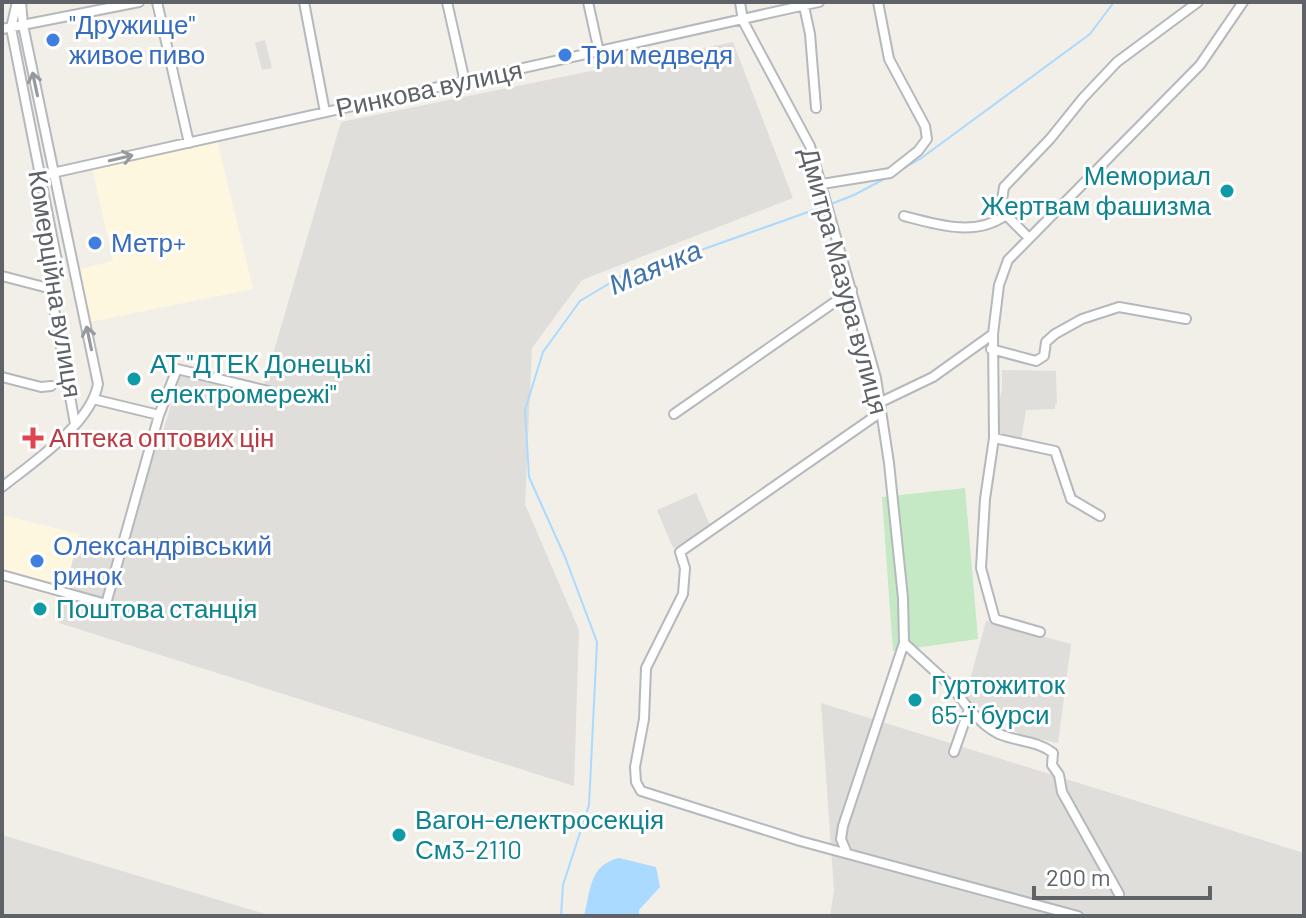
<svg xmlns="http://www.w3.org/2000/svg" width="1306" height="918" viewBox="0 0 1306 918" font-family="Barlow,sans-serif">
<rect width="100%" height="100%" fill="#f1efe8"/>
<path fill="#fef7e0" d="M217,140L253,289L90,322L76,270L113,261L92,168Z
M2,515L79,534L65,600L2,582Z"/>
<path fill="#e0deda" d="M265,40L272,68L262,70L255,43Z
M733,42L793,198L582,280L532,348L525,504L579,630L574,786L59,623L77,540L117,549L147,435L161,438L180,375L261,395L341,122Z
M1002,370L1056,371L1057,404L1055,405V409L1026,410L1021,441L1009,439L997,431L995,418L1002,390Z
M696,493L712,530L673,548L657,510Z
M986,621L1071,644L1058,743L1021,735L965,698Z
M821,703L1304,853V916H830L834,891Z
M2,835L272,916H2Z"/>
<path fill="#c5e8c5" d="M965,488L978,639L893,651L882,497Z"/>
<path fill="#aadaff" d="M619,858L656,867L660,887L639,910V916H584C591,890 589,865 619,858Z"/>
<g fill="none" stroke-linecap="round" stroke-linejoin="round">
<path stroke="#aadaff" stroke-width="2" d="M899,171L920,159L1090,34L1114,2
M831,204L854,195L886,178
M561,916L563,885L589,805L597,642L565,557L529,477L525,410L543,352L580,301L630,271L687,255L825,206"/>
<defs>
<path id="minor" d="M17,2L11,28L58,266L52,298L75,424
M157,2L189,143
M304,2L325,112
M447,2L465,82
M588,2L599,52
M740,2L743,21L810,146L876,378L889,463L903,598L904,643L843,826L841,839L846,851
M804,6L810,34L816,108
M2,29L139,2
M39,176L819,2
M822,184L890,173L918,151L927,139L925,126L889,59L878,2
M1006,215L1002,200L1004,187L1050,139L1083,98L1117,62L1198,2
M904,216C938,225 976,237 1006,215L1029,238
M2,276L52,289
M991,349L1036,361L1044,356L1046,342L1055,334L1082,319L1119,307L1186,319
M2,377L41,387L51,386
M93,399L159,415
M881,402L933,377L993,334
M881,412L680,552L685,568L683,594L646,668L644,719L635,767L636,782L641,791L800,841L1078,916
M674,414L852,290
M994,438L1055,451L1071,499L1100,516
M2,487C32,463 91,424 98,384L23,25L21,2
M2,575L106,604L159,415L177,369L289,396
M1040,632L995,619L981,568L985,499L994,438L993,334L999,285L1008,260L1200,65L1243,2
M904,643L951,686L969,709L954,752
M969,709C978,718 986,728 999,734C1018,742 1036,740 1053,753L1052,765L1059,775L1062,792L1119,894"/>
</defs>
<use href="#minor" stroke="#b5b8bc" stroke-width="12"/>
<use href="#minor" stroke="#fff" stroke-width="8"/>
</g>
<defs><path id="oneway-shaft" d="M-6 0H5M1.5-3L5.5 0L1.5 3" fill="none" stroke-width="1.6" stroke-linecap="round" stroke-linejoin="round" transform="scale(2)"/></defs>
<g stroke="#979a9d">
<use href="#oneway-shaft" transform="translate(35 84) rotate(-102)"/>
<use href="#oneway-shaft" transform="translate(121 158) rotate(-13)"/>
<use href="#oneway-shaft" transform="translate(89 338) rotate(-102)"/>
</g>
<g fill="#3f7fe0" stroke="#fff" stroke-width="3">
<circle cx="53" cy="40" r="8"/>
<circle cx="565" cy="55" r="8"/>
<circle cx="95" cy="243" r="8"/>
<circle cx="37" cy="561" r="8"/>
</g>
<g fill="#0f9aa8" stroke="#fff" stroke-width="3">
<circle cx="1227" cy="191" r="8"/>
<circle cx="134" cy="379" r="8"/>
<circle cx="40" cy="609" r="8"/>
<circle cx="915" cy="700" r="8"/>
<circle cx="399" cy="835" r="8"/>
</g>
<path fill="#e0444e" stroke="#fff" stroke-width="3" d="M29 426h8v8h8v8h-8v8h-8v-8h-8v-8h8z"/>
<g text-anchor="middle" stroke-width="6" stroke-linejoin="round" paint-order="stroke">
<g font-size="26" fill="#366cbe" stroke="#fff" text-anchor="start">
<text x="69" y="34">"Дружище"<tspan x="69" dy="30">живое пиво</tspan></text>
<text x="581" y="64">Три медведя</text>
<text x="111" y="252">Метр+</text>
<text x="53" y="555">Олександрівський<tspan x="53" dy="30">ринок</tspan></text>
</g>
<g font-size="26" fill="#5f6368" stroke="#fff">
<text transform="translate(429 89) rotate(-12)" y="9">Ринкова вулиця</text>
<text transform="translate(844 281) rotate(75)" y="9">Дмитра Мазура вулиця</text>
<text transform="translate(55 284) rotate(81)" y="9">Комерційна вулиця</text>
</g>
<g font-size="26" fill="#0d838f" stroke="#fff" text-anchor="start">
<text x="1211" y="185" text-anchor="end">Мемориал<tspan x="1211" dy="30">Жертвам фашизма</tspan></text>
<text x="150" y="373">АТ "ДТЕК Донецькі<tspan x="150" dy="30">електромережі"</tspan></text>
<text x="56" y="618">Поштова станція</text>
<text x="931" y="694">Гуртожиток<tspan x="931" dy="30">65-ї бурси</tspan></text>
<text x="415" y="829">Вагон-електросекція<tspan x="415" dy="30">См3-2110</tspan></text>
</g>
<g font-size="26" fill="#be3a42" stroke="#fff" text-anchor="start">
<text x="49" y="447">Аптека оптових цін</text>
</g>
<g font-size="28" font-style="italic" fill="#4174aa" stroke="#fff">
<text transform="translate(655 267) rotate(-23)" y="10">Маячка</text>
</g>
</g>
<rect width="1306" height="918" fill="none" stroke="#5f6368" stroke-width="8"/>
<path d="M1034 886v12h176v-12" fill="none" stroke="#5f6368" stroke-width="4"/>
<text x="1046" y="886" font-size="24" fill="#5f6368" stroke="#ffffff" stroke-width="6" paint-order="stroke">200 m</text>
</svg>
